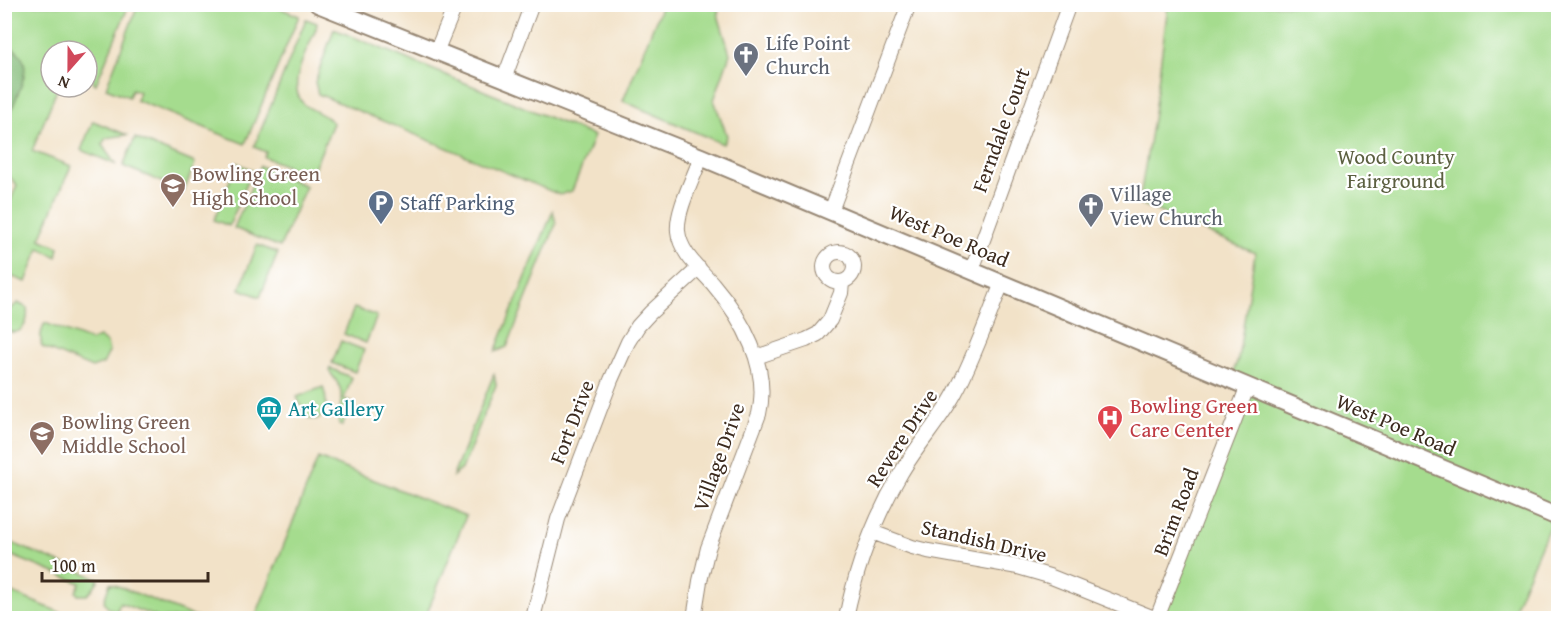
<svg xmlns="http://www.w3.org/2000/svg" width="1563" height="623" viewBox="0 0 1563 623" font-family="'Gentium Book Plus',serif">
<rect width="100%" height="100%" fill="#fff"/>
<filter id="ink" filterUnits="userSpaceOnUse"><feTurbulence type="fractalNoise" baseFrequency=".0167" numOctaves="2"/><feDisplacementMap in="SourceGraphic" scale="12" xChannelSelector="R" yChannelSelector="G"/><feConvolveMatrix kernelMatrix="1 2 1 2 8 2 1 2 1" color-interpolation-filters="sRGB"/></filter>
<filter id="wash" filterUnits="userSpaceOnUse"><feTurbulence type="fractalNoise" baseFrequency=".008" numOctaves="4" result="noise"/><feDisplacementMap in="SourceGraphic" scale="24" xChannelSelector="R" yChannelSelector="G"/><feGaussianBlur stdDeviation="1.35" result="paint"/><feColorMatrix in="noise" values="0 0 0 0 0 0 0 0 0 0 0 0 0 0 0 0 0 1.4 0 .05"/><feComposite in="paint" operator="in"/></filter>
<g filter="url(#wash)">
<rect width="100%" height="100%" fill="#f2e2c8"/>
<path fill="#a5dc8e" stroke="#708356" stroke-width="1.5" d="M5,5H129L96,84L93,82V78L87,70V51H51V87H58L32,151L71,166L40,239L59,247L57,257L39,248L26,282L5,274V214L17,185L5,172V125L24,77L18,52L5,42Z
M138,5H272L299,16L245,144L136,100L139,92L132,89L129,97L106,88Z
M662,5H709L718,8L719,18L730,54L714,100L727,136L723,144L623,101Z
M1168,5H1558V506L1510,618H1157L1247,388L1234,370L1238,359L1255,253L1139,203L1154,113Z
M306,19L317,23L316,29C308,49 284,88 305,105C314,112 326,114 333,123L311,176L264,157L266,152L254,147Z
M334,29L594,136L572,191L560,195L318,94L315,82Z
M93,121L127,135L106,138L102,145L115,164L81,150Z
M135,138L195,163L184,191L123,166Z
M237,163L252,170L229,226L214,220Z
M260,166L306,186L280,247L234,228Z
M553,211L556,224L507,347L495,352Z
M257,245L278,253L260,297L240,289Z
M18,303L27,308C29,323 21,339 5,329V306L10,309Z
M354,308L377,316L366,343L344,334Z
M45,323L91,341L99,337L107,343L109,352L103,364L92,368L42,347C40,338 40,331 45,323Z
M341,341L364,350L355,372L332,363Z
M330,368L352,378L344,399L352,402L342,426L339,425C338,419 339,415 340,409C343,390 341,386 329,371Z
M494,374L496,385L462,469L453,476Z
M323,387C327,398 328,410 319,419H310L306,416L297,397Z
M318,458L466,516L425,618H255Z
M4,540H5L99,579L92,590L87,595H78L76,592L80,583L5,553Z
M110,583L198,618H159L120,603L117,611L108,608L104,601Z
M5,590L74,618H5Z"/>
<path fill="#84bc79" stroke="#60734c" stroke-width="1.5" d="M5,42C12,48 21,53 24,62C29,76 10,111 5,125Z"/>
</g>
<g filter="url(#ink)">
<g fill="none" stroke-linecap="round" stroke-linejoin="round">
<defs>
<path id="minor" d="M436,52L456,4
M504,79L532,4
M831,211L909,4
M824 267a15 15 0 1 1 30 0a15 15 0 1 1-30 0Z
M972,270L1069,4
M756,357L806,340L818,334L830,320L841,293L842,283
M872,532L912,547L928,551L1018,567L1049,576L1154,618
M533,618L558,519L611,380L628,342L638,326L650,313L699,268
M694,618L700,581L708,548L759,414C770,368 743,319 713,284C700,269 680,253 678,231C676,211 694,177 701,157
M846,618C856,568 875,517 901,473C917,445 940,421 955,393C974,358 987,320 1002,283
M1157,618L1247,388"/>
<path id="major" d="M318,4L701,157L1558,517"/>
</defs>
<use href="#minor" stroke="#968673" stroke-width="16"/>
<use href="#major" stroke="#968673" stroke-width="20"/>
<use href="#minor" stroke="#fff" stroke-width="14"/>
<use href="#major" stroke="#fff" stroke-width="16"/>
</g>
</g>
<defs>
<symbol id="church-pin" viewBox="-11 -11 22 30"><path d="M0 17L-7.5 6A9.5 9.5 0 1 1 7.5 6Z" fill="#6b7280" stroke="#fff"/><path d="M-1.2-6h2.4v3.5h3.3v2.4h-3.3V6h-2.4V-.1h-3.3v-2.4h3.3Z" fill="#fff"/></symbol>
<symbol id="school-pin" viewBox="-11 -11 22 30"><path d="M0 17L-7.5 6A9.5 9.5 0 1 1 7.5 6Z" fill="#8d6e63" stroke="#fff"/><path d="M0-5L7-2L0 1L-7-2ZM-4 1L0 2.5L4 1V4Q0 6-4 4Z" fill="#fff"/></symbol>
<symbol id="parking-pin" viewBox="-11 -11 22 30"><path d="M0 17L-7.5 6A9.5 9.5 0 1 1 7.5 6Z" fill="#5c6f8a" stroke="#fff"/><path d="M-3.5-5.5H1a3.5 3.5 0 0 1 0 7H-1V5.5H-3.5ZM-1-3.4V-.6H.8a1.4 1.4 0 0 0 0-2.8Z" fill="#fff"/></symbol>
<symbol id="museum-pin" viewBox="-11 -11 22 30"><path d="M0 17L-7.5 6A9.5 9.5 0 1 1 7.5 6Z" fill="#0f9aa8" stroke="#fff"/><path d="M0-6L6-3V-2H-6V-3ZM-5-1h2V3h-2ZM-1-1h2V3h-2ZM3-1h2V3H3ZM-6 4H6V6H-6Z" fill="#fff"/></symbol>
<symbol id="hospital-pin" viewBox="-11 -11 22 30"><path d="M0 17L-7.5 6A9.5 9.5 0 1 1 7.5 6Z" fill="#e0444e" stroke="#fff"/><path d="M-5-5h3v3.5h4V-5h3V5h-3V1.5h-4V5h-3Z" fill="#fff"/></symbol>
</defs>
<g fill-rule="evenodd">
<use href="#church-pin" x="731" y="40" width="30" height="40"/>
<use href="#school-pin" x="158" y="171" width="30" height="40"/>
<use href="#parking-pin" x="366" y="188" width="30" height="40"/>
<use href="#church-pin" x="1076" y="191" width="30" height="40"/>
<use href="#museum-pin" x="254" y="394" width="30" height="40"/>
<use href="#hospital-pin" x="1095" y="403" width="30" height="40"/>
<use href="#school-pin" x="27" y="419" width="30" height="40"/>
</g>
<g text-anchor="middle" stroke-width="4.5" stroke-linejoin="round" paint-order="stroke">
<g font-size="21" fill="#5b616d" stroke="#fff" text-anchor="start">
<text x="766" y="50">Life Point<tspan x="766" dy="24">Church</tspan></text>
<text x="1110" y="201">Village<tspan x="1110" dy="24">View Church</tspan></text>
</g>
<g font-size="21" fill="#3b2a1e" stroke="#fff">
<text transform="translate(1001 130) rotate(-70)" y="7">Ferndale Court</text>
<text transform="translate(949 236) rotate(23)" y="7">West Poe Road</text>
<text transform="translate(572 422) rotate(-69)" y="7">Fort Drive</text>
<text transform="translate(1396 425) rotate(23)" y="7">West Poe Road</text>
<text transform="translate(902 438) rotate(-57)" y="7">Revere Drive</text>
<text transform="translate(719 457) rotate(-70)" y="7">Village Drive</text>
<text transform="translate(1176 512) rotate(-69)" y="7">Brim Road</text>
<text transform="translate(984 541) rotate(13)" y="7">Standish Drive</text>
</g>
<g font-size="21" fill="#5b5f40" stroke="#fff">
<text x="1396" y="164">Wood County<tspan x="1396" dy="24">Fairground</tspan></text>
</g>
<g font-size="21" fill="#785e54" stroke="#fff" text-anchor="start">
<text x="192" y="181">Bowling Green<tspan x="192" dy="24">High School</tspan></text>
<text x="62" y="429">Bowling Green<tspan x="62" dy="24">Middle School</tspan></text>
</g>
<g font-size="21" fill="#4e5e75" stroke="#fff" text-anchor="start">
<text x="400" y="210">Staff Parking</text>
</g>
<g font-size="21" fill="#be3a42" stroke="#fff" text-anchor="start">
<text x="1130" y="413">Bowling Green<tspan x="1130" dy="24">Care Center</tspan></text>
</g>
<g font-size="21" fill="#0d838f" stroke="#fff" text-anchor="start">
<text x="288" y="416">Art Gallery</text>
</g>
</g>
<rect width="1563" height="623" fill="none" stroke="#fff" stroke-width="24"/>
<g transform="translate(69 69) rotate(201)"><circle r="28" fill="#ffffff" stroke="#b1aaa5" stroke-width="1.5"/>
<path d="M0-4.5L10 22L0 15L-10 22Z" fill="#d1495b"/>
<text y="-9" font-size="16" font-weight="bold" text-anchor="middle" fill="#3b2a1e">N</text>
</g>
<path d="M42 572v9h166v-9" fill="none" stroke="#3b2a1e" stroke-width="3"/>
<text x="51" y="572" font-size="18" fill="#3b2a1e" stroke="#ffffff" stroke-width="4.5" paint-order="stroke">100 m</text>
</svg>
